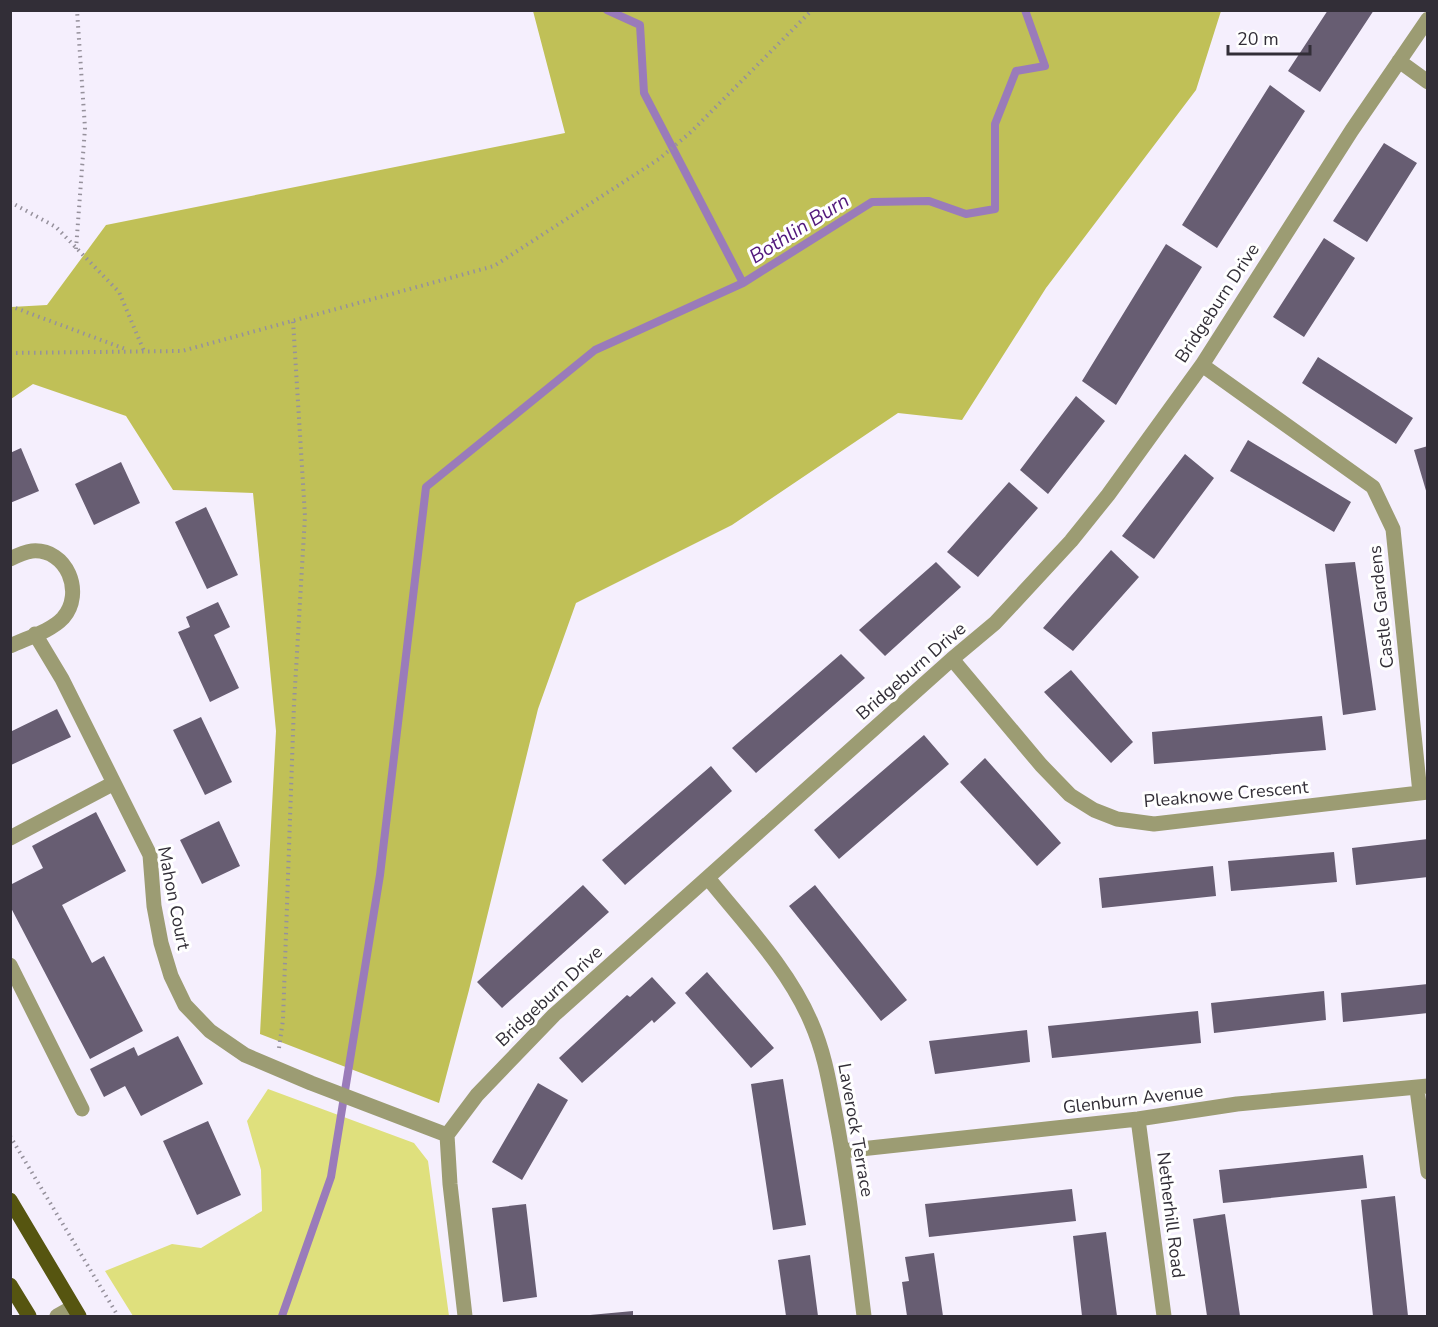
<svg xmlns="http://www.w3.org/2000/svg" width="1438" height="1327" viewBox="0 0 1438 1327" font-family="'Nunito Sans',sans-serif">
<rect width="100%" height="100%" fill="#f5effd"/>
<path fill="#dfe07d" d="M268,1089L414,1143L428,1161L449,1316H133L105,1271L172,1244L201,1248L262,1211L261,1170L247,1121Z"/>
<path fill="#c0c057" d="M533,11H1221L1196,90L1046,288L962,420L898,413L732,525L576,603L538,709L469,990L439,1103L260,1034L276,731L253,493L173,490L126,416L33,384L11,399V307L47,305L106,225L565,133Z"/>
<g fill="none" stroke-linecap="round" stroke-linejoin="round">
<path stroke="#9a7bba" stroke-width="8" d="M607,10L640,25L644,93L743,283
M282,1316L331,1177L380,875L426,487L595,350L743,283L872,202L929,201L966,214L995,209V124L1016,71L1045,66L1025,10"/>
</g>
<path fill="#675d72" d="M1328,10H1374L1320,92L1288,71Z
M1270,85L1305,111L1217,248L1182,225Z
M1384,143L1417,163L1367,242L1333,221Z
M1324,238L1355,258L1304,337L1273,317Z
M1166,244L1202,267L1116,405L1082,381Z
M1318,357L1413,418L1396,444L1302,383Z
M1076,396L1105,421L1048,494L1020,470Z
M1248,440L1351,502L1334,532L1230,471Z
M1428,446V494H1427L1414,450Z
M21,448L39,491L10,503V453Z
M1185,454L1214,478L1154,559L1122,536Z
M121,462L140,503L94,525L75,484Z
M1009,482L1038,508L978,577L947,552Z
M206,507L238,575L207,589L175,522Z
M1111,550L1139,577L1073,651L1043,628Z
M936,562L961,587L885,656L859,630Z
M1355,562L1376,710L1343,715L1325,564Z
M218,602L230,627L214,635L239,688L210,702L178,632L190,627L186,617Z
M841,654L865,678L756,773L732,748Z
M1071,670L1133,742L1111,763L1044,692Z
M57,709L71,737L11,765L10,732Z
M1322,716L1326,750L1154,764L1152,732Z
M201,717L232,782L205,795L173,730Z
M924,735L949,764L839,859L814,830Z
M985,758L1061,843L1037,866L960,782Z
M711,766L732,791L625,885L602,860Z
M96,812L126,871L62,905L92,963L104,956L143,1031L90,1059L10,906V885L43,868L32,846Z
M219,821L240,866L202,884L180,840Z
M1428,839V877L1356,885L1352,848Z
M1334,852L1337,882L1231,891L1228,861Z
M1213,866L1216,896L1102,908L1099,878Z
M583,885L609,912L502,1008L477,982Z
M815,885L907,1000L881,1021L789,906Z
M707,972L774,1048L751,1068L685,993Z
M652,977L676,1003L654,1023L652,1020L582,1083L559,1058L627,995L630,997Z
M1428,984V1013L1343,1022L1341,993Z
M1324,991L1326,1020L1214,1033L1211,1003Z
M1198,1011L1201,1043L1052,1058L1048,1026Z
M1027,1030L1030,1062L935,1074L929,1041Z
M178,1036L203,1084L141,1116L125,1086L104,1097L90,1069L134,1047L138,1056Z
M783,1079L806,1225L773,1230L751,1084Z
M538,1083L568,1100L522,1180L492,1162Z
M208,1121L241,1195L197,1215L163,1141Z
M1363,1155L1367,1188L1223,1203L1219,1170Z
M1072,1189L1076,1221L929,1237L925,1204Z
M1395,1196L1408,1316H1373L1361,1200Z
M526,1204L537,1297L503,1302L492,1208Z
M1225,1214L1240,1316H1207L1193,1219Z
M1106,1232L1117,1316H1082L1073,1236Z
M934,1253L943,1316H907L902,1282L909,1281L905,1257Z
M810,1255L818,1316H786L778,1260Z
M633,1311V1316H590V1315Z"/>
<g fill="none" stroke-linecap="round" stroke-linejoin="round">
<path stroke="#96919c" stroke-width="4" stroke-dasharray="1.5 4.5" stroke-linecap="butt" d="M10,202L56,227L119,292L144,351
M76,249L85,128L77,10
M10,306L128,350
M10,353L182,351L494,266L659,159L691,132L812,10
M279,1048L283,1020L294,704L305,516L293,321
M10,1136L118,1316"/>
<path stroke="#9c9c73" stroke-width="15" d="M1399,61L1428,82
M1202,365L1373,487L1393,529L1420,793
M10,559C18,555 24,552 32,551C67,548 85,593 63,618C51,631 27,638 10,646
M35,634L62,679L150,855L154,906L161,943L171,976L185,1005L210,1031L245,1055L311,1083L447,1135
M952,659L1041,765L1070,795L1094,810L1117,819L1154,824L1428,792
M10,838L114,783
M708,878C744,923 788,968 811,1022C826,1056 830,1088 837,1123C849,1187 856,1252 864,1316
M10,965L82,1109
M1417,1089L1428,1172
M1138,1119L1164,1316
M842,1151L1138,1119L1237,1104L1428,1086
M57,1316L73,1307
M465,1316L450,1184L447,1135L477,1095L554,1015L952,659L995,623L1071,541L1108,495L1202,365L1352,130L1428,19"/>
<path stroke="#565510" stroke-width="15" d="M10,1200L79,1316
M10,1285L29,1316"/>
</g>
<g text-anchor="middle" stroke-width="6" stroke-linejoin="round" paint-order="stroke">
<g font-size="18" fill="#322e37" stroke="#fff">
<text transform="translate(1217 303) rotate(-57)" y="6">Bridgeburn Drive</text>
<text transform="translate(1381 607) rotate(-96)" y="6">Castle Gardens</text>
<text transform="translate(911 671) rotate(-41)" y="6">Bridgeburn Drive</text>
<text transform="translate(1226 794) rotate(-5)" y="6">Pleaknowe Crescent</text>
<text transform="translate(174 898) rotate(79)" y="6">Mahon Court</text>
<text transform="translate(549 996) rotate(-43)" y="6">Bridgeburn Drive</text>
<text transform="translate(1133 1099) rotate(-7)" y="6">Glenburn Avenue</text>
<text transform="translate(856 1130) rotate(80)" y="6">Laverock Terrace</text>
<text transform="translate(1171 1215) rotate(83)" y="6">Netherhill Road</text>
</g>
<g font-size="20" font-style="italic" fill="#51177b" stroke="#fff">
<text transform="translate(799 228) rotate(-32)" y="7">Bothlin Burn</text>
</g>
</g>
<rect width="1438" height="1327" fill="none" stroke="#322e37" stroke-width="24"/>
<path d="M1228 45v9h82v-9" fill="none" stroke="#322e37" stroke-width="3"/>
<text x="1237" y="45" font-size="18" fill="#322e37" stroke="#ffffff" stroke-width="4.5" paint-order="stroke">20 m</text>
</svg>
